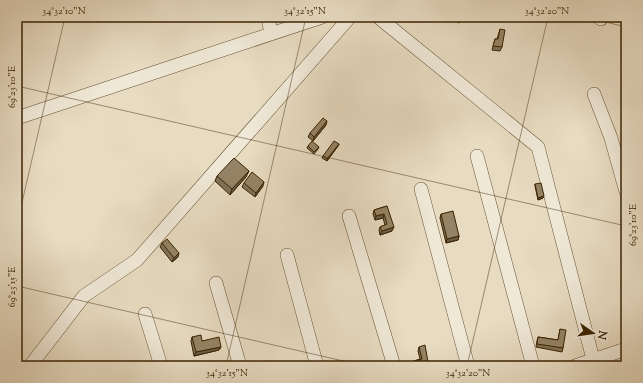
<svg xmlns="http://www.w3.org/2000/svg" width="643" height="383" viewBox="0 0 643 383" font-family="'Sorts Mill Goudy',serif">
<rect width="100%" height="100%" fill="#e7dbc1"/>
<filter id="stains"><feTurbulence type="fractalNoise" baseFrequency=".005" numOctaves="4"/><feColorMatrix values="0 0 0 0 .2 0 0 0 0 .09 0 0 0 0 .02 0 0 0 .5 -.17"/></filter>
<radialGradient id="worn" r=".72"><stop offset=".6" stop-color="#630" stop-opacity="0"/><stop offset="1" stop-color="#630" stop-opacity=".3"/></radialGradient>
<g fill="none" stroke-linecap="round" stroke-linejoin="round">
<defs>
<path id="minor" d="M268,17L271,34
M378,17L538,147L593,359
M598,17L601,19
M594,94L611,138L626,192
M17,118L322,17
M477,156L533,366
M421,189L468,366
M349,216L394,366
M287,255L317,366
M216,283L240,366
M145,314L161,366
M30,366L84,296L137,260L350,17
M575,366L626,349"/>
</defs>
<use href="#minor" stroke="#665130" stroke-width="14"/>
<use href="#minor" stroke="#efe8d7" stroke-width="13"/>
</g>
<path fill="#7f7156" stroke="#3b2300" d="M464,17L459,23L454,20L455,18Z
M500,29L502,47L500,51L492,50L495,39H497Z
M326,125L313,141L308,137L310,133Z
M339,144L338,146L327,161L322,158L323,156Z
M308,146L319,147L318,149L314,154L307,148Z
M217,176L246,177L230,195L215,181Z
M244,183L263,186L255,197L242,187Z
M535,184L543,198L538,200L535,186Z
M387,206L392,231L380,235L379,230L380,227L385,225L383,218L375,220L373,214L374,210Z
M441,214L459,236L458,240L446,243L440,218Z
M162,243L178,257L172,262L160,247Z
M560,329L563,348L562,352L536,347L537,341L538,337L558,340Z
M192,337L221,347L219,350L194,356L191,341Z
M419,347L427,365L413,366V365L414,361L420,359L418,351Z"/>
<path fill="#685c46" stroke="#3b2300" d="M327,121L326,125L313,141L314,137Z
M339,144L338,146L327,161V159Z
M249,171L246,177L230,195L232,189Z
M264,182L263,186L255,197L256,193Z
M544,196L543,198L538,200V198Z
M384,214L383,218L375,220L376,216Z
M394,227L392,231L380,235L382,231Z
M459,236L458,240L446,243L447,239Z
M179,253L178,257L172,262L174,258Z
M221,347L219,350L194,356L196,352Z
M428,362L427,365L415,366V365Z"/>
<path fill="#948364" stroke="#3b2300" d="M456,17H463L459,21L455,18Z
M500,29L505,30L502,47L493,46L495,39H498Z
M323,118L327,121L314,137L310,133Z
M312,141L319,147L314,152L308,146Z
M334,141L339,144L327,159L323,156Z
M234,158L249,171L232,189L217,176Z
M252,172L264,182L256,193L244,183Z
M541,183L544,196L538,198L535,184Z
M387,206L394,227L382,231L380,227L387,224L384,214L376,216L374,210Z
M453,211L459,236L447,239L441,214Z
M167,239L179,253L174,258L162,243Z
M560,329L566,330L563,348L537,344L538,337L558,340Z
M201,335L202,341L219,337L221,347L196,352L192,337Z
M425,345L428,362L415,365L414,361L422,359L419,347Z
M596,362L597,366H586Z"/>
<path fill="none" stroke="#3b2300" stroke-width="1" stroke-opacity="0.45" d="M585,17L626,27M17,86L626,226M17,224L65,17M17,286L365,366M226,366L306,17M467,366L548,17"/>
<rect width="643" height="383" fill="none" stroke="#e7dbc1" stroke-width="44"/>
<g transform="translate(593 333) rotate(103)" stroke="#efe8d7" stroke-width="3" paint-order="stroke">
<path d="M0-3L7 15L0 10L-7 15Z" fill="#3b2300"/>
<text y="-6" font-size="11" font-weight="bold" text-anchor="middle" fill="#3b2300">N</text>
</g>
<rect x="22" y="22" width="599" height="339" fill="none" stroke="#3b2300" stroke-width="1.5"/>
<g font-size="10" text-anchor="middle" fill="#3b2300">
<text x="64" y="14">34°32'10"N</text>
<text x="305" y="14">34°32'15"N</text>
<text x="547" y="14">34°32'20"N</text>
<text transform="translate(11 87) rotate(-90)" y="4">69°23'10"E</text>
<text transform="translate(632 225) rotate(-90)" y="4">69°23'10"E</text>
<text transform="translate(11 287) rotate(-90)" y="4">69°23'15"E</text>
<text x="227" y="376">34°32'15"N</text>
<text x="468" y="376">34°32'20"N</text>
</g>
<rect width="100%" height="100%" filter="url(#stains)"/>
<rect width="100%" height="100%" fill="url(#worn)"/>
</svg>
